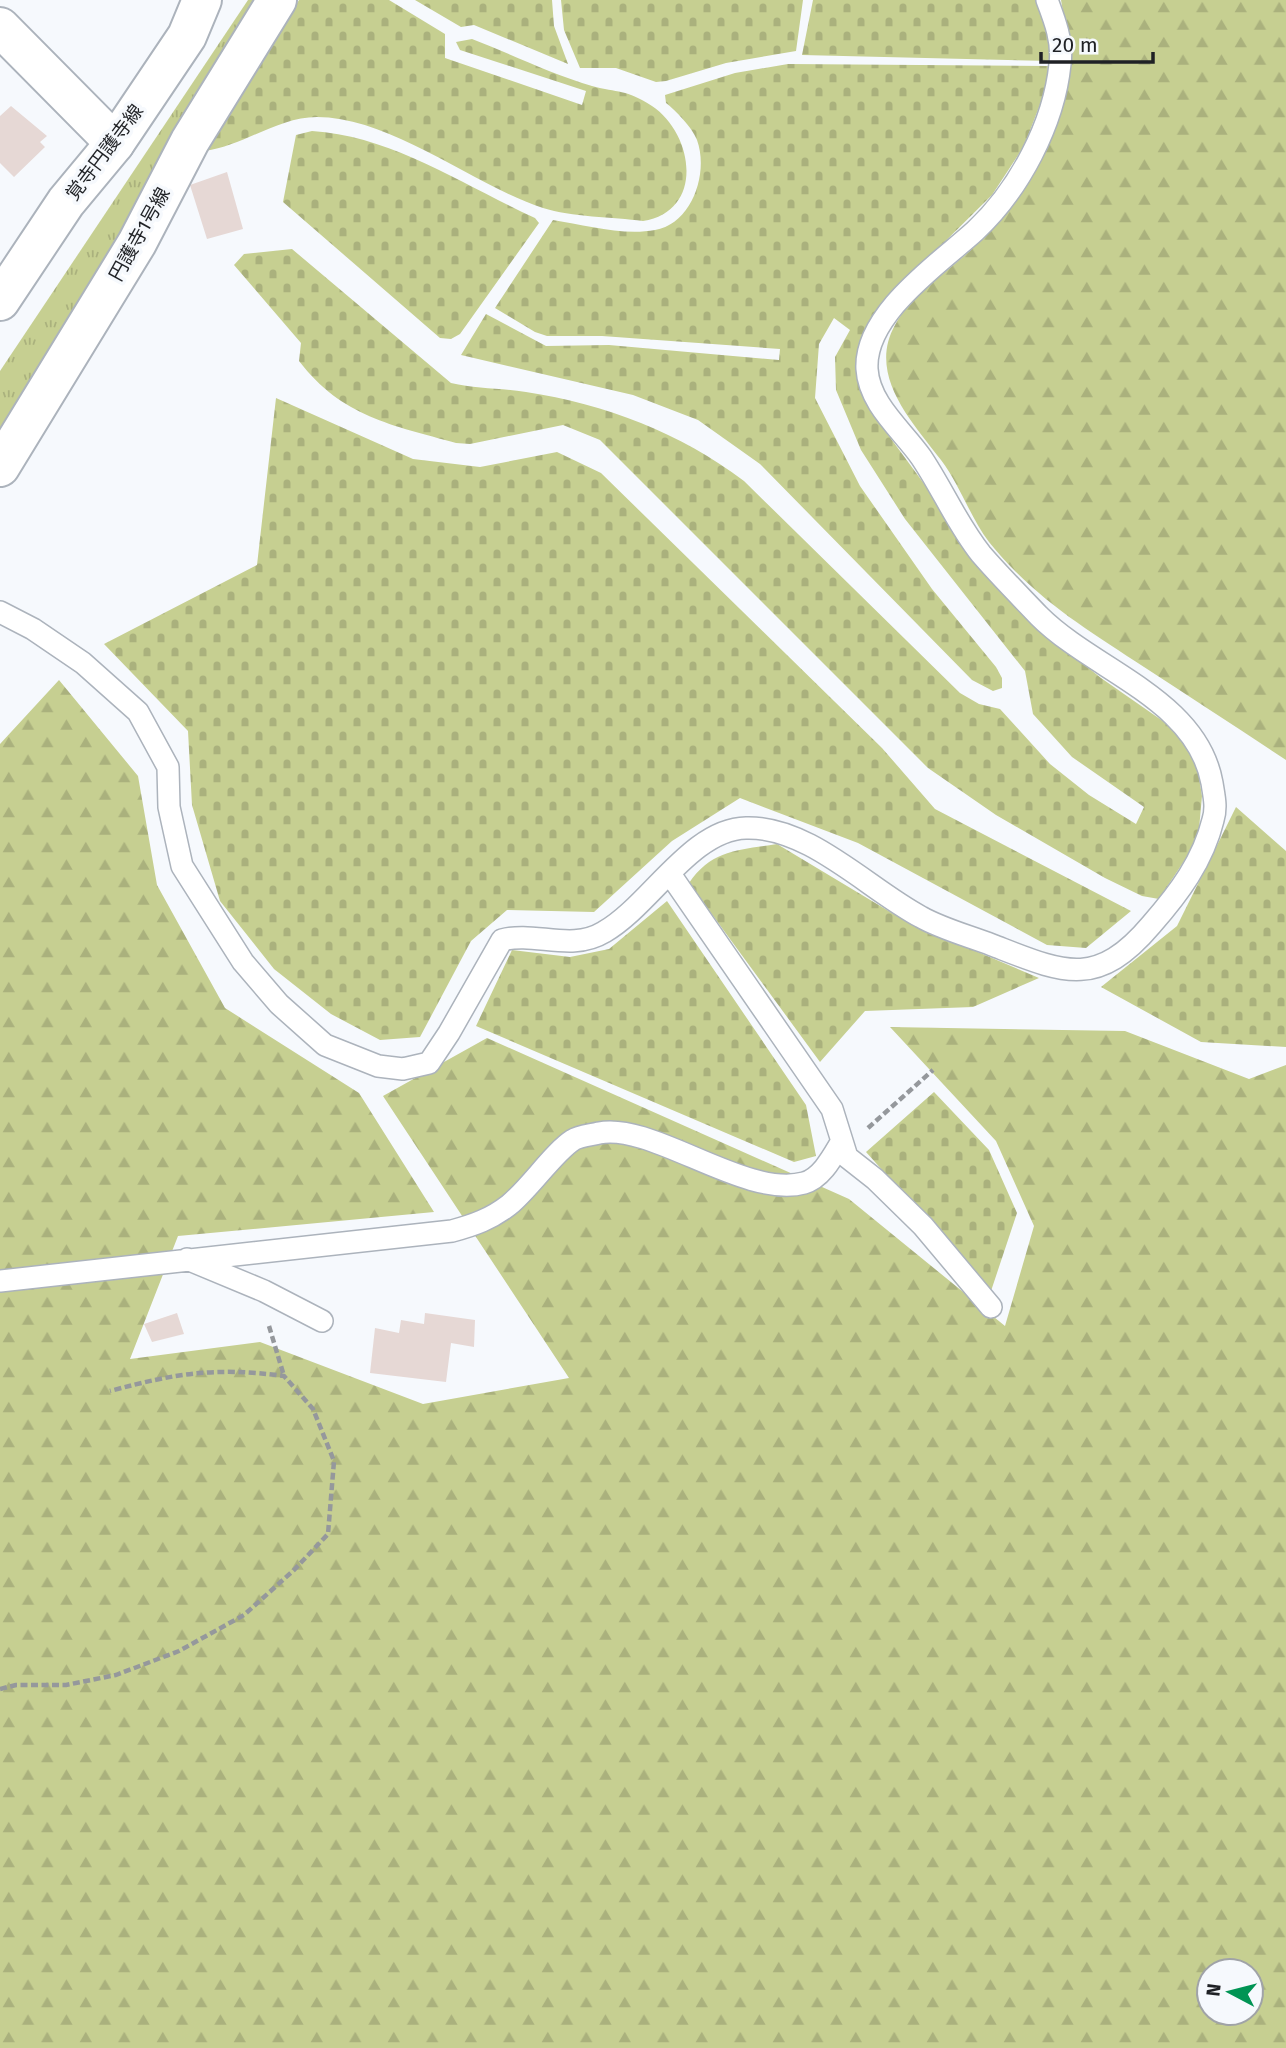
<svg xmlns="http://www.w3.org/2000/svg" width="1286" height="2048" viewBox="0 0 1286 2048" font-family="'Fira Sans','Noto Sans JP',sans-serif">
<defs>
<pattern id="grass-tufts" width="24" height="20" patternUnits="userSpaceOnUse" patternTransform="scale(1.75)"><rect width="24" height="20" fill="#c6cf91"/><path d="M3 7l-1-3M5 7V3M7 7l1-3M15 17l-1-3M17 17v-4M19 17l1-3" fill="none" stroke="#aab17d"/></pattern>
<pattern id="forest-firs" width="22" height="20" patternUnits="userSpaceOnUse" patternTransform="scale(1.75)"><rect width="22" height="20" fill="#c6cf91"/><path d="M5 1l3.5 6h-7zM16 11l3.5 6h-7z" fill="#aab17d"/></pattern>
<pattern id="cemetery-stones" width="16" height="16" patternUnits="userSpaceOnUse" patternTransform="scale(1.75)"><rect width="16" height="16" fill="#c6cf91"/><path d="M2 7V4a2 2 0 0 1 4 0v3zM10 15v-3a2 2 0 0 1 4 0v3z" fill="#aab17d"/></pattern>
</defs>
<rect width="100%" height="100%" fill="#f6f9fd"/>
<path fill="url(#grass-tufts)" d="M248,0H262L0,433V371Z"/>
<path fill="url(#forest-firs)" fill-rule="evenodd" d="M1061,0H1286V760C1239,729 1192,698 1144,667C1086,629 1034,598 989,542C970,517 960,485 941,460C912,422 867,375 895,325C912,294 949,271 974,247C1042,184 1079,93 1061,0Z
M59,680L138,776L157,885L225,1008L359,1093L434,1212L178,1236L130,1359L260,1342L423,1404L569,1378L383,1096L487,1038L849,1199L1005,1326L1034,1226L996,1141L890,1027L1125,1031L1249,1079L1286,1065V2048H0V744ZM1209,1971H1251V2013H1209Z"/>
<path fill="url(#cemetery-stones)" d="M299,0H389L445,34V58L582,105L586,91L460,50L456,42L472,39C511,54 551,74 592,86C618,93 626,89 652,106C694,134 705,211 643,221C613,217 571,217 543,208C473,185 391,117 317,117C278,117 243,146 205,151Z
M415,0H552L554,26L568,64L474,25L461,27Z
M561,0H803L796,51L726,63L666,81L656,82L616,68H580L564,30Z
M813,0H1039L1050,33L1051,61L802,55Z
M788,64L1048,66L1046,89L1024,146L992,195L887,299L864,386L889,436L936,500L1049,636L1101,678L1170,726L1196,758L1202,796L1198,840L1159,899L1142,896L1105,878L996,815L928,768L600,440L563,425L470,444L456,443C392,425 342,417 299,361L301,343L234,265L244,254L292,249L451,383C476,389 501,388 526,392C605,404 681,433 744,481L960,693L979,704L1000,709L1050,764L1089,795L1136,824L1144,807L1072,757L1033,714L1025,671L905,519L861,450L836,390L835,357L850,330L834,318L819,344L815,398L860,486L932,589L996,667L1002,678V688L993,691L972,680L760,464L698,420L633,395L461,355L486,314L546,346L609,345L779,360L780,349L602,336H547L535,332L495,308L553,220C585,225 623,236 655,230C692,224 709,173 697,140C692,127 676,111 666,103L665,95L735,73Z
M312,131C392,136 463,185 535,218L539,223L460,334L451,339L440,338L283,202L296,135Z
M276,398L413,459L480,467L557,452L601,473L882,748L935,809L1131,911L1086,948L1047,945L858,843L740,798L672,841L594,912L507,910L471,941L420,1037L380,1040L331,1014L274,969L220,901L192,805L188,731L104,644L257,565Z
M1236,807L1286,851V1047L1201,1042L1101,987L1177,926Z
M777,844L907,922L1039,978L973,1007L865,1011L820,1062L689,883C712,849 740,850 777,844Z
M667,901L806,1105L816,1156L794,1162L476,1026L512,950L570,957L609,949Z
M934,1092L989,1150L1017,1213L991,1291L866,1152Z"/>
<path fill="#e6d8d5" d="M11,106L47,136L40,142L45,147L14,177L0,163V116Z
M227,172L243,229L207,239L190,185Z
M177,1313L184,1334L152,1342L144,1324Z
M425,1313L475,1320L474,1347L451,1343L446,1382L370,1373L375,1328L399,1333L401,1320L424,1324Z"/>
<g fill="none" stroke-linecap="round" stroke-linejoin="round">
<defs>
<path id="lane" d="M0,612L33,629L83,663L138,712L168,767L169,807L182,866L243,962L279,1004L325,1045L378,1066L403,1069L429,1063L449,1033L502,940C535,931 571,952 604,932C650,906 691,829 746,828C809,826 868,889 921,917C942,929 969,936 992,945C1062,972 1096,990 1151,925C1179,893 1203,861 1213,820C1217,807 1214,796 1212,783C1197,699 1094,671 1039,616C1020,596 999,575 981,554C957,524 942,488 921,457C902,430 869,404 867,369C864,314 940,263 975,231C1019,190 1054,124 1060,64C1063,42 1055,21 1047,0
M670,874L832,1109L847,1157L875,1179L923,1226L991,1307
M187,1259L264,1291L322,1321
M0,1281L452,1231C474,1225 491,1219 509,1205C529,1189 554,1152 573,1140C579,1136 591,1135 599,1133C652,1122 745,1199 804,1183C822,1178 833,1156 842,1141"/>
<path id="street" d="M0,27L115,143
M0,467L137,243L190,141L277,0"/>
<path id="secondary" d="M0,301L66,202L115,143L187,36L202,0"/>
</defs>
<use href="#lane" stroke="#acb3bc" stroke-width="24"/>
<use href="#street" stroke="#acb3bc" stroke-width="42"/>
<use href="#secondary" stroke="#acb3bc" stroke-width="42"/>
<path stroke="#95989c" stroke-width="4.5" stroke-dasharray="7 3.5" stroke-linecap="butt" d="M868,1128L933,1070
M269,1326L284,1376
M0,1689L16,1685H66L116,1675L179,1651L244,1615L294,1570L328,1534L334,1461L313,1409L284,1376C215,1367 177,1373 110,1391"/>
<use href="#lane" stroke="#fff" stroke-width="21"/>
<use href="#street" stroke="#fff" stroke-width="38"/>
<use href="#secondary" stroke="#fff" stroke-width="38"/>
</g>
<g text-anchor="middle" stroke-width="7" stroke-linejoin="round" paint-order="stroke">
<g font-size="19" fill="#1f2125" stroke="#f6f9fd">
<text transform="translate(104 152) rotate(-53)" y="7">覚寺円護寺線</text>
<text transform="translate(139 234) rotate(-61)" y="7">円護寺1号線</text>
</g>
</g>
<g transform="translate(1230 1992) rotate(277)"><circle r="33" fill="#f6f9fd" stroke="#a0a3a7" stroke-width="2"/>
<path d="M0-5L12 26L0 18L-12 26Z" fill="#009454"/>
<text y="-10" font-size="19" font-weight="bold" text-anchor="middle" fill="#1f2125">N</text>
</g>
<path d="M1041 52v10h112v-10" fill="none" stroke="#1f2125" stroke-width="3.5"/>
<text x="1052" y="52" font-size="21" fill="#1f2125" stroke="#f6f9fd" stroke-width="5" paint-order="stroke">20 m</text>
</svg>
